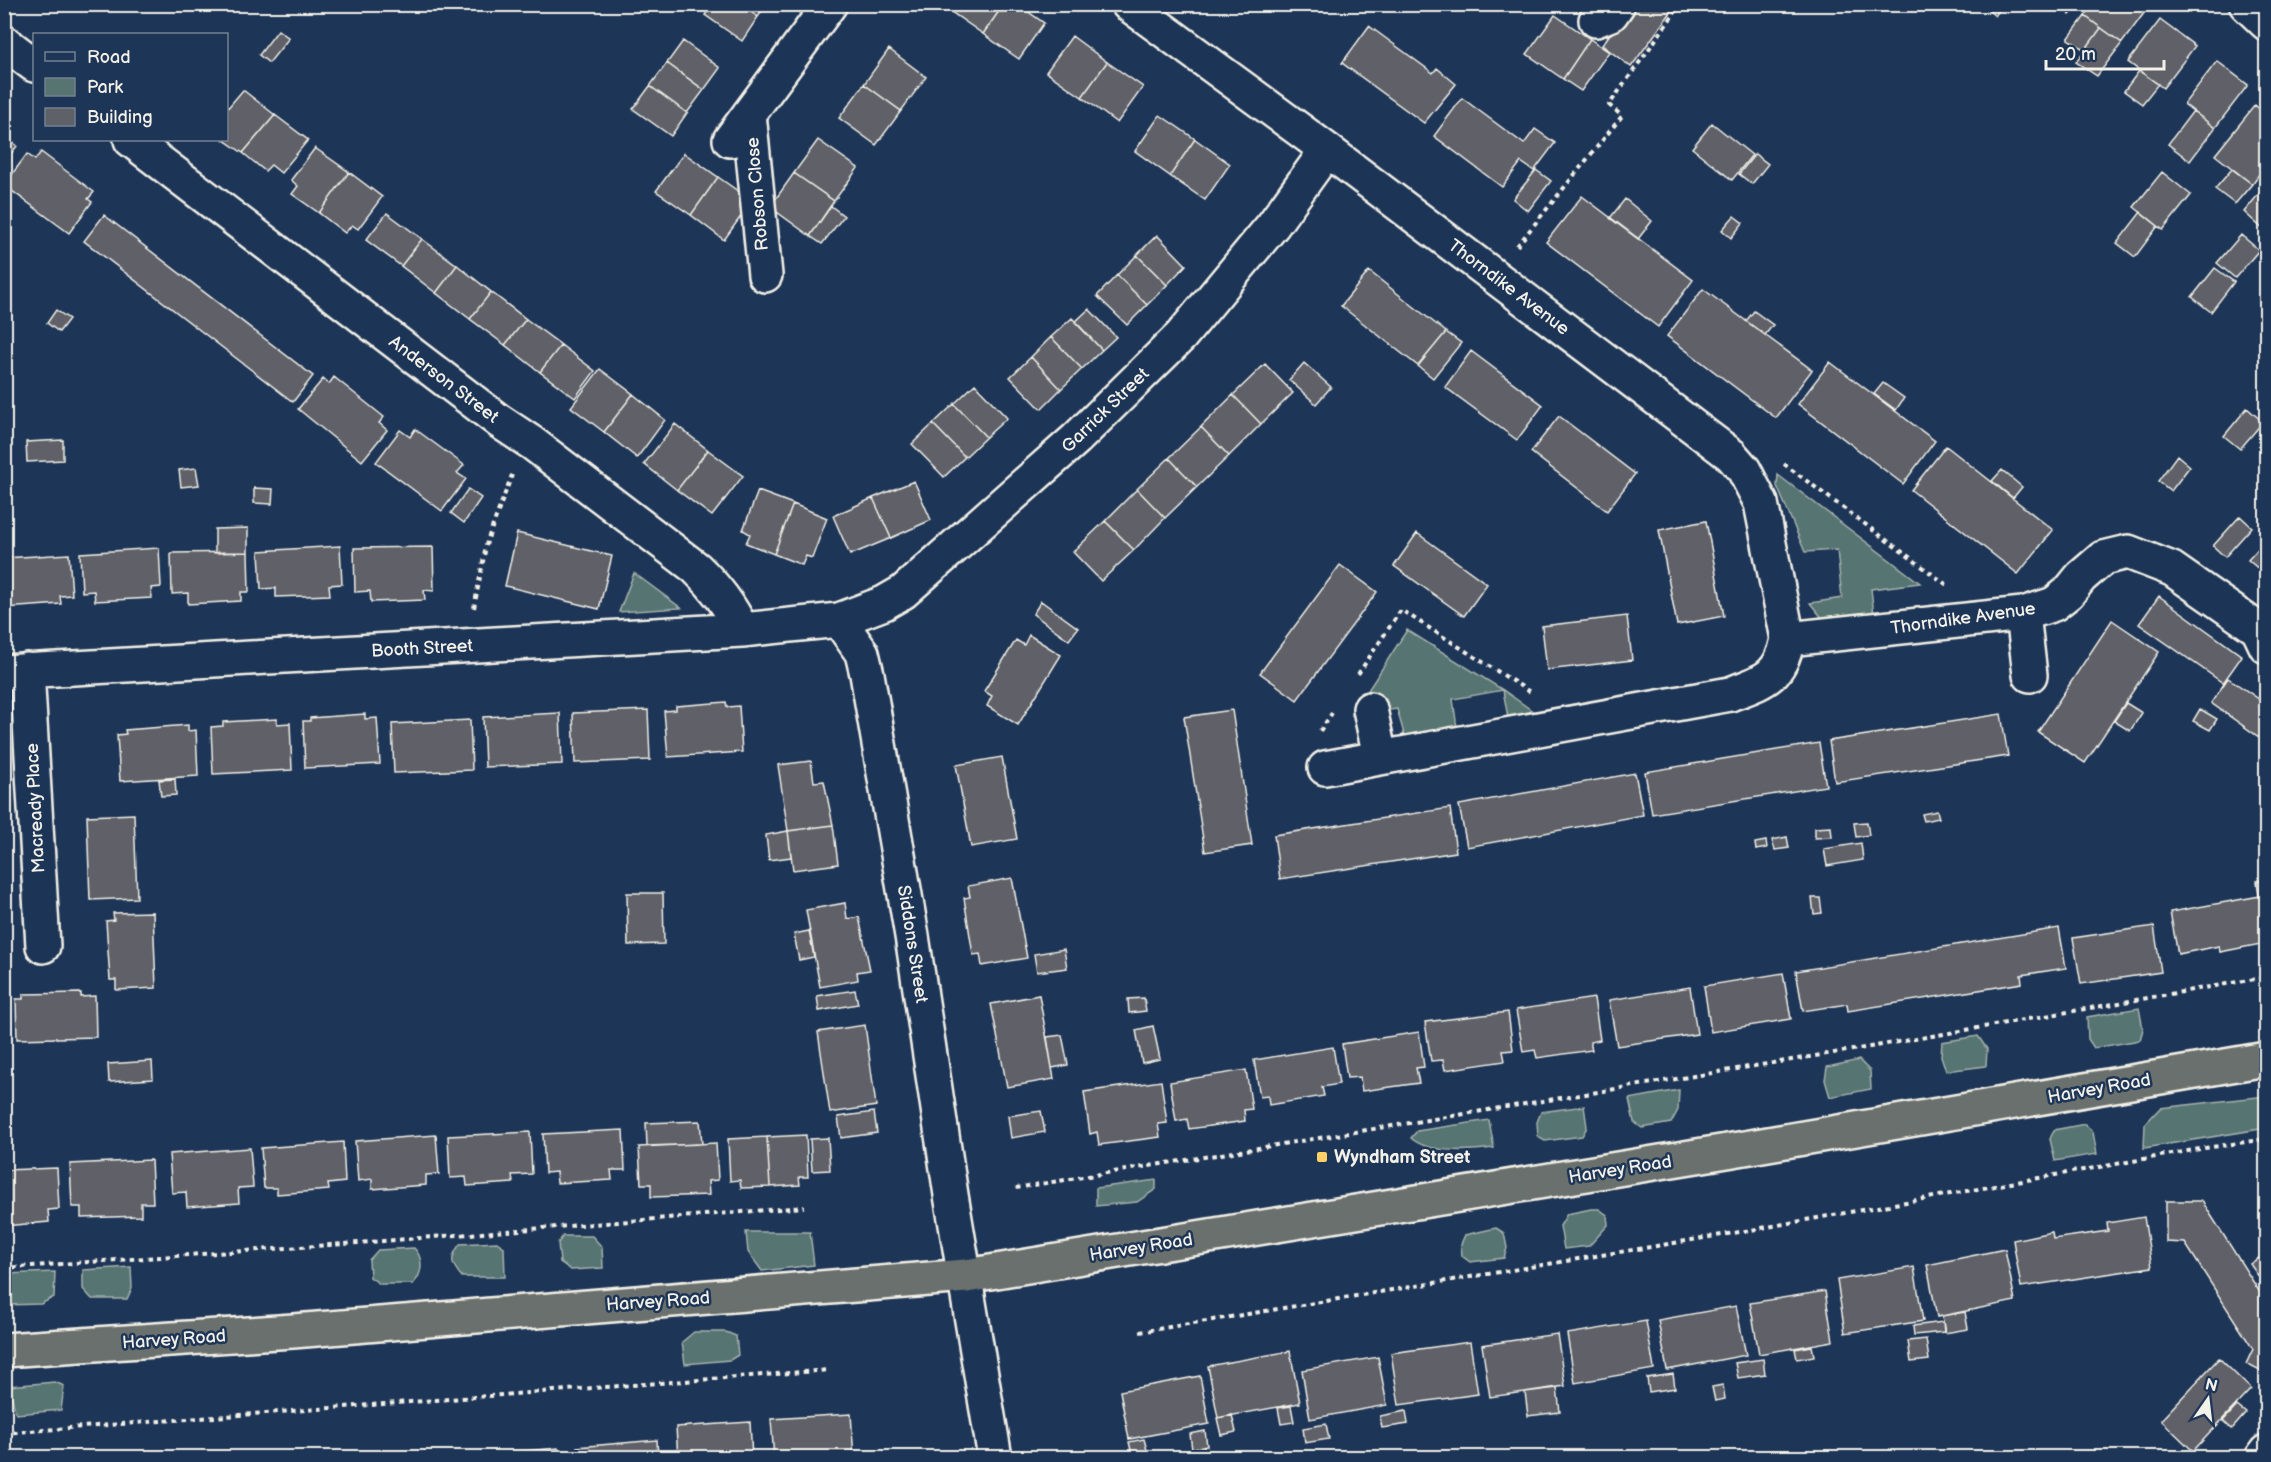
<svg xmlns="http://www.w3.org/2000/svg" width="2271" height="1462" viewBox="0 0 2271 1462" font-family="'Balsamiq Sans',sans-serif">
<rect width="100%" height="100%" fill="#1d3557"/>
<filter id="ink" filterUnits="userSpaceOnUse"><feTurbulence type="fractalNoise" baseFrequency=".0167" numOctaves="2"/><feDisplacementMap in="SourceGraphic" scale="12" xChannelSelector="R" yChannelSelector="G"/><feConvolveMatrix kernelMatrix="1 2 1 2 8 2 1 2 1" color-interpolation-filters="sRGB"/></filter>
<g filter="url(#ink)">
<path fill="#577472" stroke="#a6b2ad" stroke-width="1.5" d="M1778,475L1920,583L1871,589L1875,623L1823,619L1810,603L1842,598L1837,550L1805,552L1777,486Z
M634,573L681,608L619,612Z
M1407,630L1503,690L1554,726L1511,734L1503,690L1453,699L1459,743H1417L1404,734L1397,709L1352,715Z
M2139,1008L2143,1029L2140,1040L2094,1048L2088,1039L2087,1017Z
M1978,1036L1987,1049L1986,1066L1946,1071L1941,1056L1942,1042Z
M1859,1060L1870,1071L1871,1089L1830,1097L1825,1080L1827,1067Z
M1679,1090L1678,1110L1671,1123L1642,1128L1634,1122L1629,1099Z
M2266,1096V1128L2144,1148L2145,1124L2160,1108Z
M1584,1106L1587,1127L1582,1136L1545,1141L1538,1137L1537,1122L1541,1112Z
M1489,1120L1494,1148C1471,1151 1428,1154 1411,1138L1417,1131Z
M2085,1124L2093,1132L2097,1154L2055,1161L2050,1139L2054,1130Z
M1156,1180V1189L1137,1202L1096,1206V1188Z
M1591,1209H1599L1607,1215L1608,1225L1589,1246L1564,1249L1560,1226L1567,1214Z
M1496,1228L1504,1233L1507,1248L1504,1258L1470,1262L1462,1256L1461,1244L1465,1235Z
M746,1232H810L814,1265L762,1271L748,1252Z
M563,1236H592L602,1247L603,1268L571,1270L560,1262L558,1243Z
M497,1242L504,1247L505,1277H462C451,1264 449,1259 460,1244Z
M414,1248C424,1258 423,1274 413,1284H380L370,1277L369,1260L378,1250Z
M131,1267L132,1288L127,1299H92L83,1289V1270Z
M55,1272L54,1297L41,1304L5,1305V1274Z
M694,1332H726L736,1336L738,1355L730,1360L685,1364L682,1342Z
M55,1382L64,1386L61,1410L16,1414L9,1386Z"/>
<path fill="#5e6168" stroke="#f4f1e8" stroke-width="1.5" d="M713,4H739L758,17L742,41L705,15Z
M739,4H767L758,17Z
M951,4H1004L983,34L947,9Z
M1004,4H1017L1044,23L1019,59L983,34Z
M1632,4H1677L1631,67L1602,45Z
M1981,4H2004L1995,16Z
M2057,4H2079L2070,15Z
M2093,4H2149L2150,5L2122,43L2085,16Z
M1555,15L1590,39L1563,79L1527,54Z
M2085,16L2101,28L2085,50L2068,39Z
M2160,20L2195,46L2163,88L2128,62Z
M1369,26L1433,73L1437,68L1456,84L1424,123L1342,63Z
M2101,28L2122,43L2097,76L2076,62Z
M278,30L289,38L269,63L259,55Z
M1072,36L1107,62L1082,97L1046,72Z
M1590,39L1609,52L1581,91L1563,79Z
M683,41L720,68L704,90L667,63Z
M889,49L926,77L901,111L864,84Z
M2217,61L2248,85L2215,128L2184,104Z
M1107,62L1143,87L1117,123L1082,97Z
M667,63L704,90L687,113L650,86Z
M2139,71L2158,84L2142,104L2124,91Z
M864,84L901,111L876,145L839,118Z
M650,86L687,113L671,136L633,109Z
M243,90L275,115L243,153L224,140H226V110Z
M1462,98L1524,144L1535,129L1555,143L1534,171L1521,162L1502,187L1434,136Z
M2255,105L2266,115V165L2252,184L2215,155Z
M2193,111L2215,128L2190,161L2168,144Z
M275,115L308,140L281,173L271,165L265,171L243,153Z
M1160,115L1195,139L1170,176L1135,151Z
M1712,123L1752,155L1732,180L1692,148Z
M4,125L13,131L8,138L17,146L4,162Z
M1195,139L1230,164L1205,200L1170,176Z
M818,140L858,168L834,201L794,173Z
M315,148L349,172L319,213L292,194L298,186L291,180Z
M41,152L94,192L88,199L92,202L69,233L4,185L27,154L35,160Z
M684,153L718,177L691,215L656,191Z
M1755,154L1768,164L1752,184L1739,174Z
M2232,169L2252,184L2235,204L2215,189Z
M1536,170L1551,181L1528,211L1513,199Z
M349,172L382,197L358,229L352,225L345,233L319,213Z
M2162,172L2191,195L2163,230L2134,207Z
M794,173L834,201L810,236L770,207Z
M718,177L752,201L724,240L691,215Z
M2262,190L2266,194V232L2244,212Z
M1582,196L1693,280L1658,327L1546,242Z
M1625,199L1652,221L1638,239L1610,218Z
M831,206L844,216L822,244L810,236Z
M2141,212L2158,226L2135,257L2117,243Z
M387,213L422,239L401,266L366,240Z
M104,215L313,376L293,402L84,241Z
M1734,216L1743,223L1731,238L1722,230Z
M1157,235L1186,265L1167,285L1137,255Z
M2241,235L2259,250L2235,278L2217,263Z
M422,239L457,265L436,293L401,266Z
M1137,255L1167,285L1147,305L1117,275Z
M457,265L491,292L470,319L436,293Z
M2215,268L2234,282L2211,312L2192,297Z
M1369,271L1446,332L1418,366L1341,306Z
M1117,275L1147,305L1127,325L1097,296Z
M1703,289L1812,370L1776,418L1667,336Z
M491,292L526,319L505,345L470,319Z
M1089,309L1116,337L1102,350L1075,322Z
M56,310L69,319L59,332L47,323Z
M1754,311L1773,325L1765,335L1746,321Z
M1072,318L1102,350L1082,369L1051,337Z
M526,319L561,345L540,372L505,345Z
M1446,332L1461,343L1433,378L1418,366Z
M1051,337L1082,369L1061,389L1031,357Z
M561,345L595,371L575,398L540,372Z
M1471,351L1543,405L1517,440L1445,387Z
M1031,357L1061,389L1041,409L1010,377Z
M1830,362L1935,441L1903,484L1798,404Z
M1304,363L1331,387L1316,404L1289,380Z
M1265,364L1293,393L1261,424L1233,395Z
M600,369L633,394L604,432L571,407Z
M334,377L384,417L379,423L387,430L362,461L298,409L323,379L329,384Z
M1883,383L1904,398L1896,410L1874,394Z
M975,384L1007,418L986,437L954,404Z
M633,394L665,420L637,458L604,432Z
M1233,395L1261,424L1229,456L1201,427Z
M954,404L986,437L965,457L933,424Z
M2247,408L2263,422L2240,449L2224,436Z
M1559,416L1635,474L1607,511L1531,452Z
M675,424L708,450L677,490L644,464Z
M933,424L965,457L944,477L912,444Z
M1201,427L1229,456L1197,487L1169,458Z
M415,429L464,465L457,473L466,479L442,511L376,462L400,430L410,437Z
M63,440V460L27,462L26,442Z
M1946,446L2053,530L2018,574L1911,490Z
M708,450L743,476L712,516L677,490Z
M2177,455L2190,466L2171,491L2158,481Z
M1169,458L1197,487L1165,518L1137,489Z
M196,468L199,485L181,487L179,470Z
M2002,470L2022,487L2013,498L1992,481Z
M914,481L931,520L891,538L873,498Z
M254,488L273,489L272,504L254,503Z
M468,489L481,498L464,523L451,513Z
M1137,489L1165,518L1134,550L1105,521Z
M758,491L793,504L774,554L746,543L750,534L743,530Z
M873,498L891,538L850,555L833,516Z
M793,504L827,518L812,558L806,556L802,565L774,554Z
M2240,516L2252,527L2225,557L2213,546Z
M1105,521L1134,550L1101,581L1073,552Z
M1706,521L1724,616L1677,625L1659,530Z
M248,528V552L215,553V529Z
M517,533L612,556L599,609L505,586Z
M1417,533L1487,584L1464,616L1394,566Z
M2266,540V563L2260,570L2248,560Z
M340,546L342,584L329,585L330,595L276,597V588L261,589L259,551Z
M433,547L434,591L424,590L425,600L371,602L370,591L355,592L354,548Z
M159,548L161,587L151,588L152,598L95,601L94,591L82,592L80,553Z
M248,552L249,592H241V601L188,604V593L172,594L171,553Z
M69,554L72,595L60,596L61,604L5,608L4,558Z
M1340,565L1377,592L1297,700L1260,673Z
M2159,596L2242,656L2223,683L2139,624Z
M1041,601L1078,628L1069,640L1033,614Z
M1627,616L1632,660L1547,670L1542,626Z
M2112,620L2159,652L2085,763L2038,732Z
M1029,635L1061,655L1018,725L987,706L992,696L984,691L1016,640L1024,645Z
M2228,678L2266,704V742L2211,703Z
M726,702L727,707L739,706L742,752L668,757L664,711L676,710V706Z
M2126,703L2142,713L2130,731L2114,721Z
M2200,709L2217,719L2210,730L2193,721Z
M648,710L650,760L575,763L573,713Z
M1232,710L1252,845L1205,852L1184,717Z
M560,713L562,764L485,767L483,717Z
M365,714V719L377,718L380,764L305,768L303,721H310V718Z
M2001,714L2008,756L1835,782L1829,741Z
M277,719V724L290,723L292,770L213,774L211,727L223,726V722Z
M470,720L472,770L394,773L392,724Z
M188,725V731L196,730L198,776L120,781L117,735L126,734L125,730Z
M1819,743L1826,786L1652,814L1645,772Z
M1002,757L1017,839L971,847L956,765Z
M811,761L814,782L824,781L833,825L788,831L778,765Z
M1635,773L1643,815L1467,847L1459,805Z
M175,779L176,795L161,796L159,780Z
M1450,808L1456,852L1280,879L1274,835Z
M1937,811L1939,818L1924,821L1922,814Z
M134,814L137,898L90,900L87,816Z
M1867,822L1869,835L1856,837L1854,823Z
M833,825L838,864L793,870L788,831Z
M1831,827L1832,837L1815,838V828Z
M788,831L791,857L769,860L766,835Z
M1787,837L1789,848L1775,850L1772,840Z
M1766,841L1767,848L1756,850L1755,843Z
M1861,843L1863,860L1827,866L1824,849Z
M1012,878L1027,958L982,966L980,954L973,955L964,898L970,897L968,886Z
M2266,880V895L2259,896L2257,881Z
M627,893H663L664,944L628,945Z
M2266,895V943L2220,952L2219,946L2178,954L2170,912Z
M1812,898H1820L1822,913L1814,914Z
M845,903L847,919L859,917L870,970L857,972L858,980L820,987L806,910Z
M153,912L156,988L116,990V980H110L106,921L114,920L113,913Z
M2154,926L2161,972L2081,984L2073,938Z
M2059,928L2066,968L2021,975L2022,983L1848,1011L1847,1004L1803,1011L1796,971Z
M809,931L814,957L799,960L794,934Z
M1064,949L1067,968L1037,972L1034,954Z
M1783,973L1791,1019L1711,1032L1704,986Z
M1690,987L1697,1034L1617,1046L1609,1000Z
M855,990L858,1004L819,1011L817,996Z
M81,993V997L95,996L96,1037L17,1039L16,999H23V994Z
M1039,995L1054,1079L1007,1087L991,1004Z
M1144,998L1146,1011L1129,1013L1128,999Z
M1594,998L1600,1040L1590,1042L1592,1050L1537,1058L1535,1050L1523,1052L1516,1010Z
M1508,1012L1513,1050L1503,1051L1505,1061L1445,1070L1443,1060L1431,1061L1425,1022Z
M865,1025L876,1106L830,1113L818,1032Z
M1153,1026L1160,1059L1142,1063L1136,1030Z
M1419,1032L1424,1067L1416,1068L1419,1083L1362,1091L1360,1077L1347,1078L1342,1044Z
M1062,1035L1068,1065L1052,1068L1047,1037Z
M1333,1047L1339,1084L1322,1087L1324,1096L1269,1105L1268,1096L1260,1097L1254,1060Z
M152,1061L153,1079L109,1082L108,1064Z
M1246,1070L1252,1109L1244,1110L1245,1121L1189,1129L1187,1119L1176,1121L1170,1082Z
M1161,1081L1167,1123L1158,1124L1160,1137L1099,1145L1097,1132L1090,1134L1084,1092Z
M1041,1111L1045,1132L1011,1138L1008,1116Z
M874,1112L877,1133L841,1138L838,1117Z
M700,1121L702,1144L647,1146L646,1123Z
M623,1130L625,1170H611L612,1180L557,1183L556,1172L545,1173L543,1134Z
M530,1132L532,1174L512,1175L513,1183L467,1186L466,1177L450,1178L448,1136Z
M436,1135L439,1174L426,1175V1185L372,1189V1179L358,1181L355,1141Z
M806,1135L808,1177H799L800,1185L770,1187L767,1137Z
M767,1137L770,1187L741,1188L740,1180L730,1181L728,1139Z
M828,1138L830,1170L812,1171L810,1139Z
M343,1142L345,1182L328,1184L329,1190L277,1194V1188H264L261,1148Z
M716,1143L718,1180L708,1181L709,1195L651,1197V1184H641L639,1147Z
M250,1148L253,1187L238,1188L239,1203L187,1207L186,1192L172,1193L169,1154Z
M151,1160L153,1203H141V1216L81,1218V1207H72L70,1164Z
M57,1168L59,1209L48,1210L49,1222L4,1226V1170Z
M2166,1201H2202L2266,1302V1374L2246,1364L2253,1349L2185,1243L2166,1242Z
M2144,1217L2152,1267L2021,1287L2013,1240L2052,1232L2053,1239L2108,1231L2107,1223Z
M2005,1249L2015,1301L1937,1317L1927,1265Z
M2266,1253V1272L2259,1277L2250,1264Z
M1914,1267L1923,1321L1845,1333L1837,1280Z
M1825,1291L1833,1341L1759,1354L1750,1303Z
M1736,1306L1746,1355L1667,1370L1658,1320Z
M1965,1312L1968,1329L1945,1333L1942,1316Z
M1646,1321L1654,1369L1575,1383L1567,1334Z
M1943,1322L1944,1332L1914,1335L1913,1326Z
M1557,1334L1565,1386L1490,1397L1482,1345Z
M1926,1339L1929,1360L1911,1362L1908,1341Z
M1470,1342L1478,1394L1399,1405L1391,1353Z
M1812,1346L1814,1356L1797,1359L1795,1349Z
M1290,1351L1300,1403L1218,1418L1208,1366Z
M1378,1357L1387,1405L1310,1419L1302,1370Z
M2219,1358L2251,1389L2193,1451L2161,1420Z
M1763,1359L1765,1374L1738,1378L1735,1363Z
M1673,1374L1675,1388L1649,1392L1647,1378Z
M1200,1376L1209,1424L1129,1439L1120,1391Z
M1723,1385L1725,1399L1715,1401L1712,1387Z
M1557,1388L1560,1412L1528,1416L1525,1392Z
M1291,1406L1294,1422L1281,1424L1278,1408Z
M2237,1406L2246,1413L2232,1429L2223,1421Z
M1406,1411L1408,1424L1382,1428L1380,1416Z
M851,1414L854,1458H774L771,1419Z
M1232,1415L1236,1432L1221,1435L1217,1418Z
M750,1422L752,1458H678L676,1427Z
M1326,1424L1329,1439L1305,1443L1303,1428Z
M1205,1431L1207,1446L1192,1449L1190,1434Z
M1144,1439L1148,1454L1133,1458L1129,1442Z
M657,1440L658,1458H578L577,1447Z
M558,1448L559,1458H480V1455Z"/>
<g fill="none" stroke-linecap="round" stroke-linejoin="round">
<defs>
<path id="minor" d="M1128,4L1327,150L1731,455L1744,470L1761,503L1788,639C1780,678 1764,681 1730,694L1325,768
M2246,4L2266,23
M1596,20L1611,14L1618,4
M4,42L34,65
M749,114L765,275
M131,140L499,421L532,443L696,568C716,587 730,605 742,630
M730,140L830,4
M2023,614L2030,675
M839,620L862,653L867,674L912,936L951,1195L995,1458
M1788,639L2023,614L2054,604L2068,593L2081,577L2103,558L2128,552L2172,569L2258,629L2266,646
M27,670L43,946
M4,672L742,630L839,620L884,603L903,592L1076,439L1181,336L1273,225L1327,150
M1370,709L1380,757
M2262,1458L2266,1452"/>
<path id="highway" d="M4,1350L293,1331L966,1276L1727,1151L2266,1059"/>
</defs>
<use href="#minor" stroke="#f4f1e8" stroke-width="38"/>
<use href="#highway" stroke="#f4f1e8" stroke-width="38"/>
<path stroke="#f4f1e8" stroke-width="4" stroke-dasharray="4.5 4.5" stroke-linecap="butt" d="M1517,246L1622,116L1609,105L1681,4
M1784,464L1947,585
M474,608L487,541L512,475
M1358,674L1401,610L1530,692
M1320,731L1332,713
M1016,1188L1870,1047L2266,977
M4,1268L358,1243L804,1207
M1140,1332L1734,1233L2205,1148L2266,1139
M4,1433L829,1370"/>
<use href="#minor" stroke="#1d3557" stroke-width="33"/>
<use href="#highway" stroke="#6a706d" stroke-width="33"/>
</g>
</g>
<rect fill="#ffd166" stroke="#1d3557" stroke-width="2" x="1316" y="1151" width="12" height="12" rx="3"/>
<g text-anchor="middle" stroke-width="5" stroke-linejoin="round" paint-order="stroke">
<g font-size="18" fill="#f4f1e8" stroke="#1d3557">
<text transform="translate(757 194) rotate(-95)" y="6">Robson Close</text>
<text transform="translate(1509 287) rotate(37)" y="6">Thorndike Avenue</text>
<text transform="translate(444 379) rotate(37)" y="6">Anderson Street</text>
<text transform="translate(1105 410) rotate(-44)" y="6">Garrick Street</text>
<text transform="translate(1963 618) rotate(-8)" y="6">Thorndike Avenue</text>
<text transform="translate(422 648) rotate(-3)" y="6">Booth Street</text>
<text transform="translate(35 808) rotate(-93)" y="6">Macready Place</text>
<text transform="translate(913 944) rotate(81)" y="6">Siddons Street</text>
<text transform="translate(2099 1088) rotate(-10)" y="6">Harvey Road</text>
<text transform="translate(1620 1169) rotate(-9)" y="6">Harvey Road</text>
<text transform="translate(1141 1247) rotate(-9)" y="6">Harvey Road</text>
<text transform="translate(658 1301) rotate(-4)" y="6">Harvey Road</text>
<text transform="translate(174 1339) rotate(-4)" y="6">Harvey Road</text>
</g>
<g font-size="18" font-weight="bold" fill="#f4f1e8" stroke="#1d3557" text-anchor="start">
<text x="1334" y="1163">Wyndham Street</text>
</g>
</g>
<rect width="2271" height="1462" fill="none" stroke="#1d3557" stroke-width="24"/>
<rect x="12" y="12" width="2247" height="1438" fill="none" stroke="#f4f1e8" stroke-width="2" filter="url(#ink)"/>
<rect x="33" y="33" width="195" height="108" fill="#1d3557" stroke="#738091" stroke-width="1.5"/>
<rect x="45" y="52" width="30" height="9" fill="#1d3557" stroke="#738091" stroke-width="1.5"/>
<text x="87" y="63" font-size="18" fill="#f4f1e8">Road</text>
<rect x="45" y="78" width="30" height="18" fill="#577472" stroke="#738091" stroke-width="1.5"/>
<text x="87" y="93" font-size="18" fill="#f4f1e8">Park</text>
<rect x="45" y="108" width="30" height="18" fill="#5e6168" stroke="#738091" stroke-width="1.5"/>
<text x="87" y="123" font-size="18" fill="#f4f1e8">Building</text>
<g transform="translate(2208 1399) rotate(14)" stroke="#1d3557" stroke-width="4.5" paint-order="stroke">
<path d="M0-4.5L10 22L0 15L-10 22Z" fill="#f4f1e8"/>
<text y="-9" font-size="16" font-weight="bold" text-anchor="middle" fill="#f4f1e8">N</text>
</g>
<path d="M2046 60v9h118v-9" fill="none" stroke="#f4f1e8" stroke-width="3"/>
<text x="2055" y="60" font-size="18" fill="#f4f1e8" stroke="#1d3557" stroke-width="4.5" paint-order="stroke">20 m</text>
</svg>
